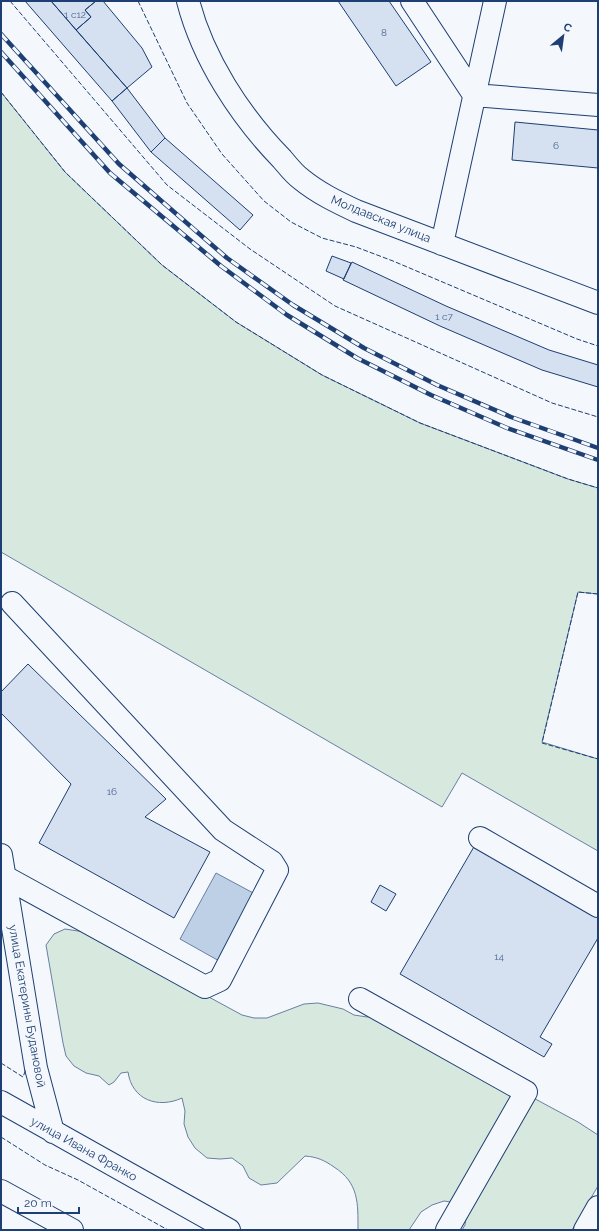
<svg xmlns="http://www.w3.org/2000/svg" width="599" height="1231" viewBox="0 0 599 1231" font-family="Raleway,sans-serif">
<rect width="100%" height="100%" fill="#f4f7fb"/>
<path fill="#d7e8df" stroke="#687fa3" d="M1,92L65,172L162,265L236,322L322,375L420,423L568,479L598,488V594L578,592L542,742L598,759V851L462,773L442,807L1,552Z
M65,929L91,933L242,1015L254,1018H267L304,1004L318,1003L343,1009L354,1015L367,1017L380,1016L424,1039L578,1122L598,1135V1186L572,1230H462L465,1225L467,1211L457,1203L444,1201L432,1205L421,1212L409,1230H358C358,1203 359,1183 334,1167C324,1160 317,1157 305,1156L277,1183L261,1185L249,1178L243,1166L232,1158L220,1159L207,1158L195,1148L188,1137L184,1124L185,1111L182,1098C158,1109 132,1100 128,1072L121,1073L114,1082L109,1085L99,1076L86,1073L74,1066L66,1056L63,1043L46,945L54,934Z"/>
<path fill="#bed0e5" stroke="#687fa3" d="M216,873L257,895L221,962L180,939Z"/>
<path fill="#d5e0f0" stroke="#1d3f73" d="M25,1H51L127,88L112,101Z
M51,1H96L85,10L91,17L76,30Z
M96,1H103L142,48L152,67L127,88L76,30L91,17L85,10Z
M338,1H389L431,62L396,86Z
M127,88L165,138L151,152L112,101Z
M515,122L598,130V168L512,160Z
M165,138L253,215L240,230L151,152Z
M332,256L351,263L344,279L326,271Z
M352,262L446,306L549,350L598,365V387L542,370L440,326L343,280Z
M28,664L166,799L145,817L210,852L174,918L39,843L71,784L1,713V692Z
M475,845L598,916V938L540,1037L552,1044L544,1057L400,974Z
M380,885L396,894L386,911L371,902Z"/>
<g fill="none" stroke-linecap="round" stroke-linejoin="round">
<defs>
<path id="minor" d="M188,1C203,59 240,116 282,159C288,166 294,174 301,179C318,193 337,202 356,211L598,303
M412,1L474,95L598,105
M442,244L495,1
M480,838L598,906
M1,855L36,1068L53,1132
M5,877L205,987L220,980L277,870L272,862L223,830L12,603
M360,999L526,1092L447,1230
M1,1102L229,1230
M585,1230L598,1207"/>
<path id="major" d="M1,1191L72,1230"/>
</defs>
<use href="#minor" stroke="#1d3f73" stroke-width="24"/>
<use href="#major" stroke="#1d3f73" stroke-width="24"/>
<use href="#minor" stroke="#f4f7fb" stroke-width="22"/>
<use href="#major" stroke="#f4f7fb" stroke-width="22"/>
<defs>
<path id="rail" d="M1,34L119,164L227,258L293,305L364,348L437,385L511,417L598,448
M1,52L110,173L221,266L287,315L357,358L431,395L507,428L598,460"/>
</defs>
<use href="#rail" stroke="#1d3f73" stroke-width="4.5"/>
<use href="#rail" stroke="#f4f7fb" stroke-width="3" stroke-dasharray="9" stroke-linecap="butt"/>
<path stroke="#1d3f73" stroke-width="1" stroke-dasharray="5 2" stroke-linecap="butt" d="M10,1L167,185L250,249L335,306L552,403L598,417
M138,1L187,103L222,154L264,201L291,222L322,238L356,247L393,261L577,339L598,346
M1,92L65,172L162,265L236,322L322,375L420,423L568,479L598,488
M598,594L578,592L542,743L598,759
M1,1063L23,1077L26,1069
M1,1137L45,1165L78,1180L168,1230"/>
</g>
<g text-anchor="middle" stroke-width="3" stroke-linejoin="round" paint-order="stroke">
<g font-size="10" fill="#4b6792">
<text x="75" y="18">1 с12</text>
<text x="384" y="36">8</text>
<text x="556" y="149">6</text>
<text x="444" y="320">1 с7</text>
<text x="112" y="795">16</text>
<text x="499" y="960">14</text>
</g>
<g font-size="12" fill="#1d3f73" stroke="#f4f7fb">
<text transform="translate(381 219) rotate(22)" y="4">Молдавская улица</text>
<text transform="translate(27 1006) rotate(80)" y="4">улица Екатерины Будановой</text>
<text transform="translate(84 1149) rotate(29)" y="4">улица Ивана Франко</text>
</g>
</g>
<rect width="599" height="1231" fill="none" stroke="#1d3f73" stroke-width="4"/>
<g transform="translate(563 36) rotate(29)" stroke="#f4f7fb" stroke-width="3" paint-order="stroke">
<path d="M0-3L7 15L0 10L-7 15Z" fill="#1d3f73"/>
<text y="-6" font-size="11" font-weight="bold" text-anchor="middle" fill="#1d3f73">С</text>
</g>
<path d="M18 1207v6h61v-6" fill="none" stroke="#1d3f73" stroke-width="2"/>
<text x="24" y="1207" font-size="12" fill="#1d3f73" stroke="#f4f7fb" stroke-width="3" paint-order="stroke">20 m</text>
</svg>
